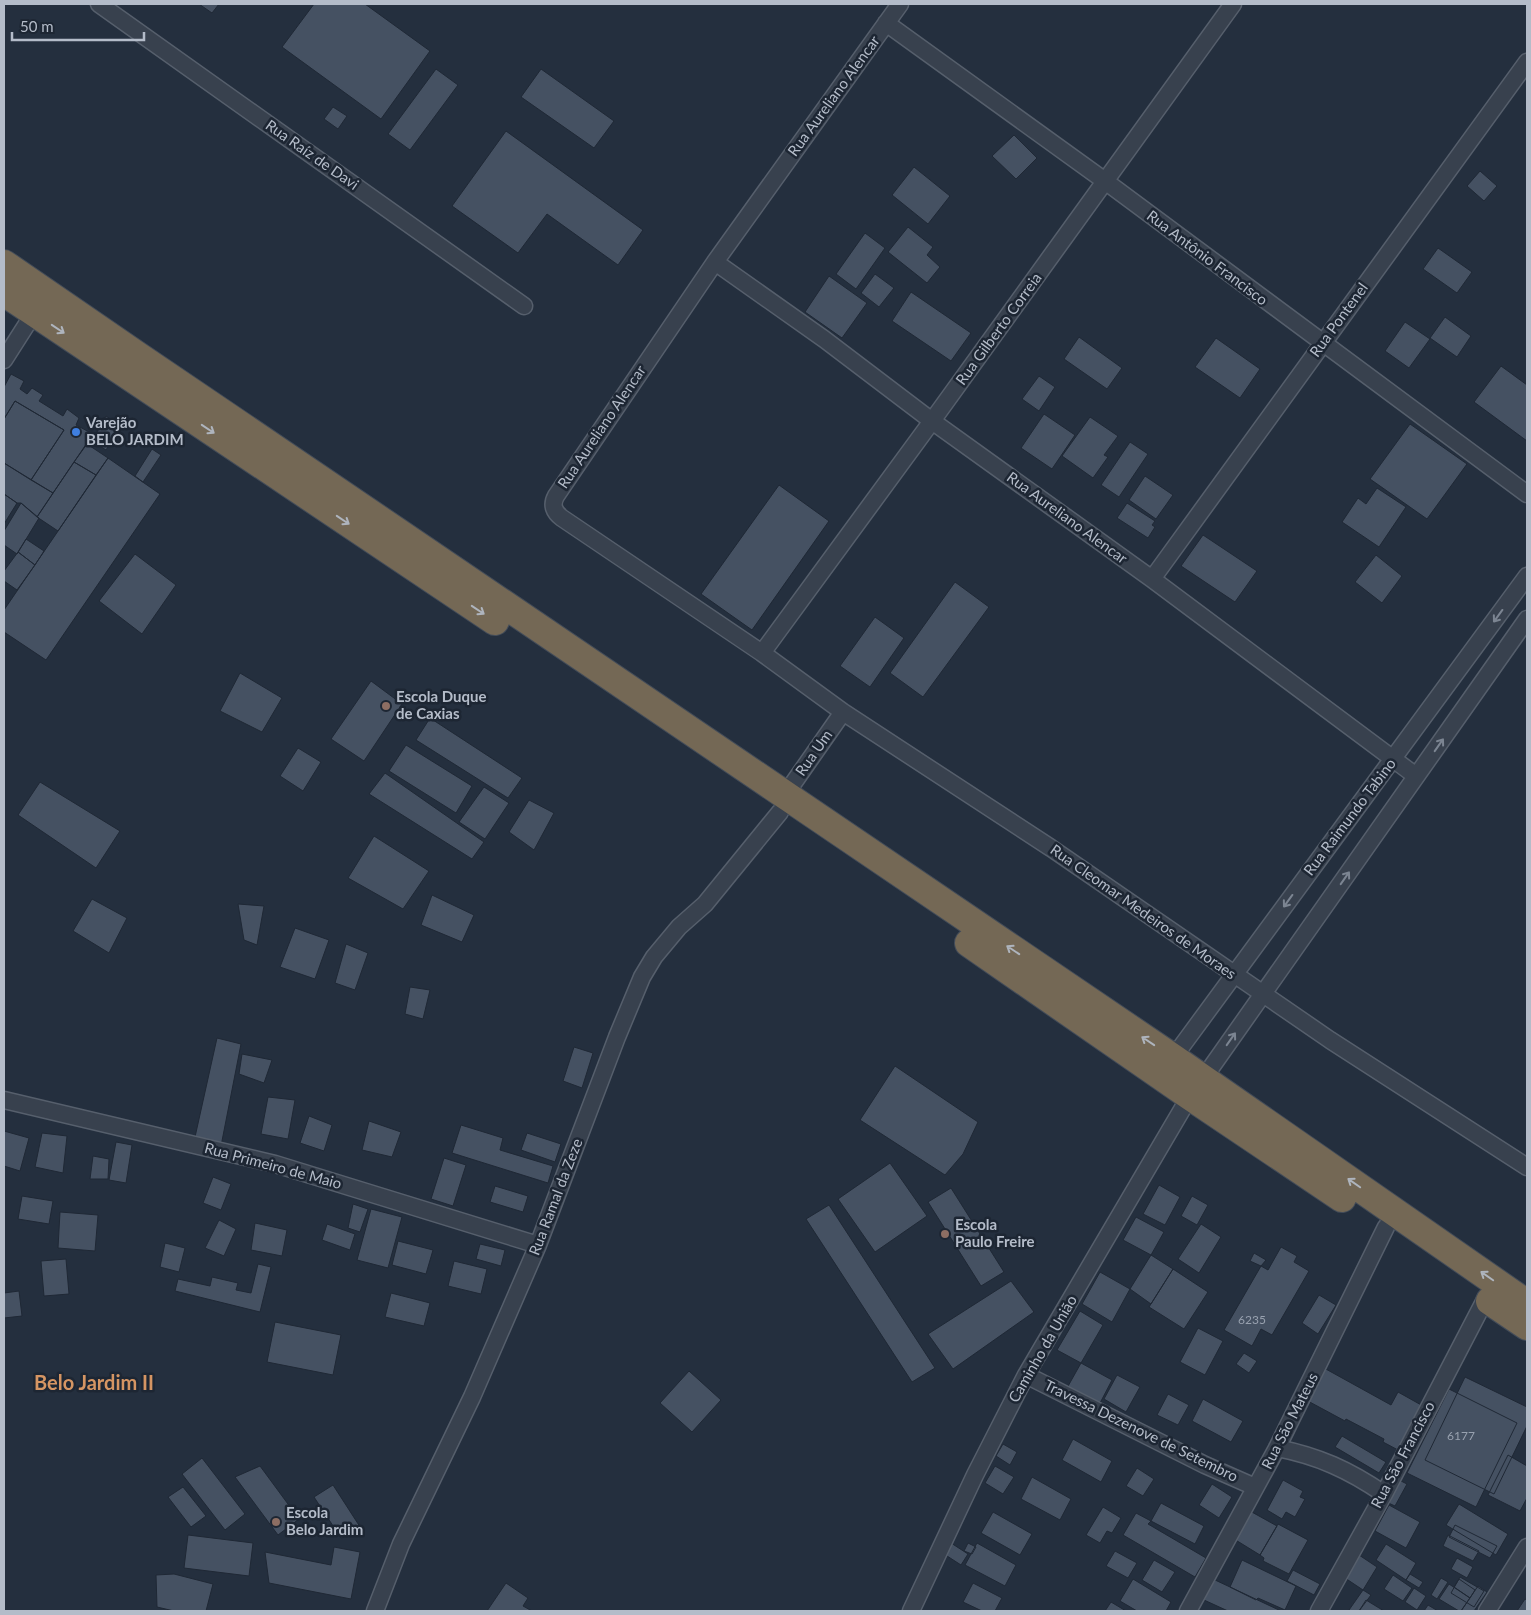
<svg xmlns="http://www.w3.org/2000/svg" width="1531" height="1615" viewBox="0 0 1531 1615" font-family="Lato,sans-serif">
<rect width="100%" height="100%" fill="#242f3e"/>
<path fill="#455162" stroke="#1f2835" d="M199,4H219L212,13Z
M314,4H365L430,51L381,119L282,47Z
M436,69L458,85L410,150L388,134Z
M541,69L614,121L594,148L521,97Z
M333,107L347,116L338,129L324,119Z
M506,131L643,230L618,265L547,214L518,253L452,206Z
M1014,135L1037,158L1016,179L992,156Z
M914,167L950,196L928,224L892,195Z
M1480,171L1497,186L1484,201L1467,186Z
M908,227L933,247L927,255L940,267L927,283L888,252Z
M865,233L885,248L856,289L836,274Z
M1438,248L1472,272L1457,293L1423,269Z
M875,274L894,288L879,307L861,293Z
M829,276L867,303L842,338L805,312Z
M911,292L971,333L951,361L892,321Z
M1445,317L1471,336L1457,357L1430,338Z
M1405,322L1430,339L1409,368L1385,351Z
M1079,337L1122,368L1107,389L1064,359Z
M1216,338L1260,369L1240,398L1195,367Z
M1501,366L1527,385V441L1474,402Z
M11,374L24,381L20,389L27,394L32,388L43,395L39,401L63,416L67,409L79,418L76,425L93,434L53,493L31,480L64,430L15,401L4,419V387Z
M1039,376L1055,387L1039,411L1022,399Z
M15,401L64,430L31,480L4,463V419Z
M1044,414L1075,435L1052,469L1021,448Z
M106,416L121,426L106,450L92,441Z
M1090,417L1118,436L1104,455L1108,457L1093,478L1062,456Z
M1410,424L1467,464L1427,519L1370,479Z
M1130,442L1148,454L1119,497L1101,485Z
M87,444L108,458L96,475L74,462Z
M152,449L161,455L143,482L135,476Z
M108,458L160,494L46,660L4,632V610Z
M74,462L96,475L58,531L37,517Z
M4,463L53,493L37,517L21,503H17L4,494Z
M1145,476L1173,495L1156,519L1129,500Z
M779,485L829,521L752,630L701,594Z
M1377,488L1406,507L1379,547L1342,522L1358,498L1366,504Z
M4,494L17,503L4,524Z
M21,503L39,518L17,554L4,545V531Z
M1127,503L1155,521L1152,525L1155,527L1148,538L1117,518Z
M1203,535L1257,571L1235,602L1181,566Z
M26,539L44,551L35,565L18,552Z
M18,552L35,565L17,590L4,581V571Z
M135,554L176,585L142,634L99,601Z
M1376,555L1402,576L1382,603L1355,582Z
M955,582L989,607L923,697L890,673Z
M875,617L904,638L870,687L840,666Z
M240,673L282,698L262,732L220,711Z
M371,681L402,704L364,761L331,739Z
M430,718L522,778L508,798L416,740Z
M406,745L472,786L456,813L389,771Z
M298,748L321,762L303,791L280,776Z
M385,773L484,842L472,859L369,794Z
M40,782L120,831L96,868L18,815Z
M484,787L509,803L485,839L459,822Z
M529,800L554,813L534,850L509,832Z
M374,836L429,871L403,909L348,878Z
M432,895L474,915L462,942L421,925Z
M92,899L127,918L109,953L73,931Z
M238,904L264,906L257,945L244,940Z
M295,928L329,940L315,979L280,967Z
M346,944L368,953L355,990L335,983Z
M410,987L430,990L423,1019L405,1014Z
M217,1038L241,1044L221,1146L195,1137Z
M574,1047L593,1053L582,1088L563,1081Z
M242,1054L272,1060L264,1083L239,1074Z
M895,1066L978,1122L963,1154L945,1175L860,1120Z
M268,1097L295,1100L288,1139L261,1134Z
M309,1116L332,1125L324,1151L300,1143Z
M369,1121L401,1132L392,1157L362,1150Z
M461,1125L503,1138L500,1150L553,1166L548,1183L452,1153Z
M4,1131L29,1138L20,1171L4,1166Z
M42,1133L67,1136L63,1173L35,1167Z
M527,1133L561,1144L555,1162L521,1150Z
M116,1142L132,1145L126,1183L109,1180Z
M93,1156L109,1159L108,1179H90Z
M444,1158L466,1165L453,1206L431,1199Z
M890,1163L927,1216L875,1252L838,1199Z
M213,1177L231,1184L221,1210L203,1203Z
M1159,1185L1180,1197L1165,1225L1143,1214Z
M495,1186L528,1196L523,1212L490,1202Z
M951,1188L1004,1272L981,1286L928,1202Z
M22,1196L53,1201L49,1224L18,1219Z
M1192,1196L1208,1205L1197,1225L1181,1216Z
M353,1204L368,1209L360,1232L348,1228Z
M829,1205L935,1368L912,1382L806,1219Z
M371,1209L402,1217L388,1268L357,1260Z
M60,1212L98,1215L95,1251L58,1248Z
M1136,1217L1164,1232L1151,1255L1123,1240Z
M219,1220L236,1229L224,1256L205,1248Z
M255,1223L287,1230L282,1256L251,1250Z
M327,1224L355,1234L350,1250L322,1240Z
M1201,1224L1221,1237L1199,1273L1178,1259Z
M398,1241L433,1250L426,1274L392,1265Z
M165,1243L185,1248L179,1272L160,1267Z
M480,1244L505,1250L501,1266L476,1259Z
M1281,1247L1297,1256L1294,1262L1309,1271L1272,1335L1261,1329L1252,1346L1224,1330L1261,1266L1268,1270Z
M1254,1253L1266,1260L1261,1266L1250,1261Z
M1151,1255L1173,1269L1151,1304L1130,1289Z
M66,1259L69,1294L44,1296L41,1261Z
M454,1261L487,1269L481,1294L448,1286Z
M258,1264L271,1267L260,1312L175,1291L178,1279L210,1286L212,1277L238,1283L236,1290L251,1293Z
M1173,1269L1208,1292L1184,1329L1149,1307Z
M1100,1272L1130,1289L1112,1322L1082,1304Z
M1011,1281L1034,1312L953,1369L928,1334Z
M19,1291L22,1316L4,1318V1293Z
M391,1293L430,1303L424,1326L385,1317Z
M1319,1295L1336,1305L1318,1334L1302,1323Z
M1080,1311L1103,1325L1081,1363L1057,1350Z
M275,1322L341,1335L333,1375L267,1362Z
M1198,1328L1223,1341L1205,1375L1180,1362Z
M1244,1353L1257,1361L1249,1373L1236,1364Z
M1081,1363L1112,1380L1099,1405L1067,1388Z
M1324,1368L1391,1405L1398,1392L1423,1406L1398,1450L1383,1442L1384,1439L1346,1419L1345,1421L1306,1400Z
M689,1371L721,1400L692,1432L660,1403Z
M1117,1375L1140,1387L1126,1412L1104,1399Z
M1465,1377L1527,1407V1426L1494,1494L1425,1460Z
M1449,1389L1517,1423L1476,1507L1407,1473Z
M1168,1394L1189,1405L1178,1425L1157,1415Z
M1203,1399L1243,1421L1231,1442L1192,1421Z
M1342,1436L1386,1462L1379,1473L1335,1447Z
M1073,1439L1112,1461L1101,1482L1062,1460Z
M1003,1444L1017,1452L1010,1465L996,1456Z
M1508,1455L1527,1466V1498L1520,1511L1488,1495Z
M202,1458L245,1514L225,1530L182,1474Z
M260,1466L299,1519L278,1535L235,1477Z
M995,1466L1014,1477L1003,1494L985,1483Z
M1137,1468L1154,1479L1143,1496L1126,1486Z
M1032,1477L1071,1499L1060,1520L1021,1499Z
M1395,1478L1407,1484L1395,1506L1384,1501Z
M1283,1480L1303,1491L1300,1497L1305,1499L1295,1517L1286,1512L1282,1519L1267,1510Z
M1212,1484L1232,1497L1219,1518L1199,1505Z
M333,1485L364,1533L341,1538L314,1497Z
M183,1487L206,1516L191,1527L168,1497Z
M1161,1503L1204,1526L1195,1544L1151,1521Z
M1459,1504L1508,1534L1496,1555L1446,1525Z
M1389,1505L1420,1522L1406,1548L1375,1531Z
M1103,1507L1121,1518L1112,1533L1107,1531L1100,1543L1086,1535Z
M1250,1511L1277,1526L1260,1555L1234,1539Z
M993,1512L1032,1534L1020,1555L981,1533Z
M1136,1513L1151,1521L1148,1524L1206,1558L1195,1577L1123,1535Z
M1278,1524L1308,1540L1289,1574L1263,1561L1264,1558L1260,1555Z
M1455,1525L1497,1546L1490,1558L1449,1537Z
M188,1535L253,1543L249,1576L184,1568Z
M1448,1535L1479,1551L1473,1561L1443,1546Z
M951,1543L968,1554L961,1565L944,1554Z
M968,1543L976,1547L972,1554L964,1551Z
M977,1543L1016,1565L1005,1586L965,1565Z
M1386,1544L1416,1563L1406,1580L1376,1560Z
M334,1547L360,1552L351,1599L269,1583L265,1552L331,1565Z
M1115,1551L1137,1563L1128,1578L1106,1566Z
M1359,1555L1377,1567L1363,1590L1345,1578Z
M1457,1558L1473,1567L1467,1578L1451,1569Z
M1154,1560L1175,1572L1162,1592L1142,1580Z
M1242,1560L1296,1586L1285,1610L1258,1598L1256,1600L1230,1587Z
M1293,1570L1320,1584L1314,1595L1287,1581Z
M174,1574L213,1584L206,1611H174L157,1607L156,1575Z
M1410,1574L1423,1582L1419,1588L1406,1580Z
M1393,1575L1412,1588L1403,1601L1384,1589Z
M1460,1577L1484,1591L1474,1607L1451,1593Z
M1441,1578L1448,1582L1437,1599L1431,1595Z
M1133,1579L1171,1602L1166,1611H1137L1120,1601Z
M1213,1579L1281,1611H1228L1204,1600Z
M1459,1579L1475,1590L1470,1598L1454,1587Z
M506,1583L528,1598L523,1606L532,1611H487Z
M973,1583L1002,1598L995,1611H982L963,1602Z
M1449,1584L1470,1598L1461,1611H1459L1439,1599Z
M1478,1586L1487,1592L1474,1611H1461Z
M1414,1588L1426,1596L1417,1610L1405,1602Z
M1363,1590L1371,1595L1359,1611H1351L1349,1610Z
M1525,1599L1527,1600V1611H1517Z
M1366,1600L1384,1611H1359Z
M1111,1602L1126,1611H1105Z
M1428,1605L1438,1611H1424Z"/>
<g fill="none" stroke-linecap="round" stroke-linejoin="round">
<defs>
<path id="street" d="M99,4L524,306
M900,4L715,262L556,496C551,505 554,512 562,518L762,653L843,712L1051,848L1330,1040L1527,1167
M886,23L1105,181L1527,494
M715,262L824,339L932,421L1152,579L1416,776
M4,360L34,313
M1152,579L1527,62
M762,653L932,421L1233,4
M785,795L843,712
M1173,1058L1527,576
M1203,1079L1527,619
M4,1100L275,1164L538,1245
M1026,1375L1205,1465L1255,1487
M1277,1448C1318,1456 1349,1470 1384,1494
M375,1611L401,1544L472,1397L538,1245L617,1037L642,977L654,957L679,927L705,904L780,812
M911,1611L975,1475L1026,1375L1190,1096
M1188,1611L1277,1448L1386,1227
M1319,1611L1384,1494L1486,1298
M1487,1611L1527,1547"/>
<path id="highway" d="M4,264L138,356L1173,1058L1527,1304
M4,292L495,621
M969,943L1190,1096L1342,1198
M1490,1301L1527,1326"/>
</defs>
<use href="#street" stroke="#565f6c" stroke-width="19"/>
<use href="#highway" stroke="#434c59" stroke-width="30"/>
<use href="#street" stroke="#38414e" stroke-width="16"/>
<use href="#highway" stroke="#746855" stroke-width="28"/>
</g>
<defs><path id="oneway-shaft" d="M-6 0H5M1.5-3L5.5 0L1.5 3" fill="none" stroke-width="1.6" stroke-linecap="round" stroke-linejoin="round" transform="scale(1.25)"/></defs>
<g stroke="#aeb4bd">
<use href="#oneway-shaft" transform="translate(58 329) rotate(34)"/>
<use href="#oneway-shaft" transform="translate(208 429) rotate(34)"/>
<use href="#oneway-shaft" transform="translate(343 520) rotate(34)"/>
<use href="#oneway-shaft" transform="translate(478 610) rotate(34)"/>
<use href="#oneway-shaft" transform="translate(1013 950) rotate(-146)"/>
<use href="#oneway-shaft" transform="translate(1148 1041) rotate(-146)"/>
<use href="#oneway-shaft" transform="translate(1354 1183) rotate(-145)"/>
<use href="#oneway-shaft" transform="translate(1487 1276) rotate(-145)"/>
</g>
<g stroke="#7c8592">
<use href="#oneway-shaft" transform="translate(1498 616) rotate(126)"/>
<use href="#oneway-shaft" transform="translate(1439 745) rotate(-55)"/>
<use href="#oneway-shaft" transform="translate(1345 878) rotate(-55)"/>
<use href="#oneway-shaft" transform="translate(1288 901) rotate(126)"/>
<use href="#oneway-shaft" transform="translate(1231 1039) rotate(-55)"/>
</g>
<circle fill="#3f7fe0" stroke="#1d2633" stroke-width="2" cx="76" cy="432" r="5"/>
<g fill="#8d6e63" stroke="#1d2633" stroke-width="2">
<circle cx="386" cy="706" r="5"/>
<circle cx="945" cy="1234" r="5"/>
<circle cx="276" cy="1522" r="5"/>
</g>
<g text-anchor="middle" stroke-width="5" stroke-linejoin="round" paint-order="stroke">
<g font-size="12" fill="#98a1af">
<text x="1252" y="1324">6235</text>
<text x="1461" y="1440">6177</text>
</g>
<g font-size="15" fill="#b4bcc9" stroke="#1d2633">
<text transform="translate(834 96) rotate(-54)" y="5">Rua Aureliano Alencar</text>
<text transform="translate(312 155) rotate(35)" y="5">Rua Raíz de Davi</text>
<text transform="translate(1207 258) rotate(37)" y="5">Rua Antônio Francisco</text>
<text transform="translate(1339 320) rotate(-54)" y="5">Rua Pontenel</text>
<text transform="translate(999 329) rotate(-54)" y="5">Rua Gilberto Correia</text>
<text transform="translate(602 427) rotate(-56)" y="5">Rua Aureliano Alencar</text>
<text transform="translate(1067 518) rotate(36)" y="5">Rua Aureliano Alencar</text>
<text transform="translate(814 753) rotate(-55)" y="5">Rua Um</text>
<text transform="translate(1350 817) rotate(-53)" y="5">Rua Raimundo Tabino</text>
<text transform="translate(1143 912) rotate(35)" y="5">Rua Cleomar Medeiros de Moraes</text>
<text transform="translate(273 1166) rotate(15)" y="5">Rua Primeiro de Maio</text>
<text transform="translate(556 1197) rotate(-69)" y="5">Rua Ramal da Zeze</text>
<text transform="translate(1043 1349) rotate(-60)" y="5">Caminho da União</text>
<text transform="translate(1290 1421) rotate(-63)" y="5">Rua São Mateus</text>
<text transform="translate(1141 1431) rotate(26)" y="5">Travessa Dezenove de Setembro</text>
<text transform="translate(1403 1455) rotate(-62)" y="5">Rua São Francisco</text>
</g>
<g font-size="15" font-weight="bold" fill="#b4bcc9" stroke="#1d2633" text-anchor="start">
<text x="86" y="428">Varejão<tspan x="86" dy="17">BELO JARDIM</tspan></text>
<text x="396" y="702">Escola Duque<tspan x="396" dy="17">de Caxias</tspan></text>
<text x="955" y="1230">Escola<tspan x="955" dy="17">Paulo Freire</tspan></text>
<text x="286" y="1518">Escola<tspan x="286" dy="17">Belo Jardim</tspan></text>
</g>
<g font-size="20" font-weight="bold" fill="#d59563" stroke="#1d2633">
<text x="94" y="1390">Belo Jardim II</text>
</g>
</g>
<rect width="1531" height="1615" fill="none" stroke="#b4bcc9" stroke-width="10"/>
<path d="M12 32v8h132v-8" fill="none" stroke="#b4bcc9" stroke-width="2.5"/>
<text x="20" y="32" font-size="15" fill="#b4bcc9" stroke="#1d2633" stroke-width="4" paint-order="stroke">50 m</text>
</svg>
